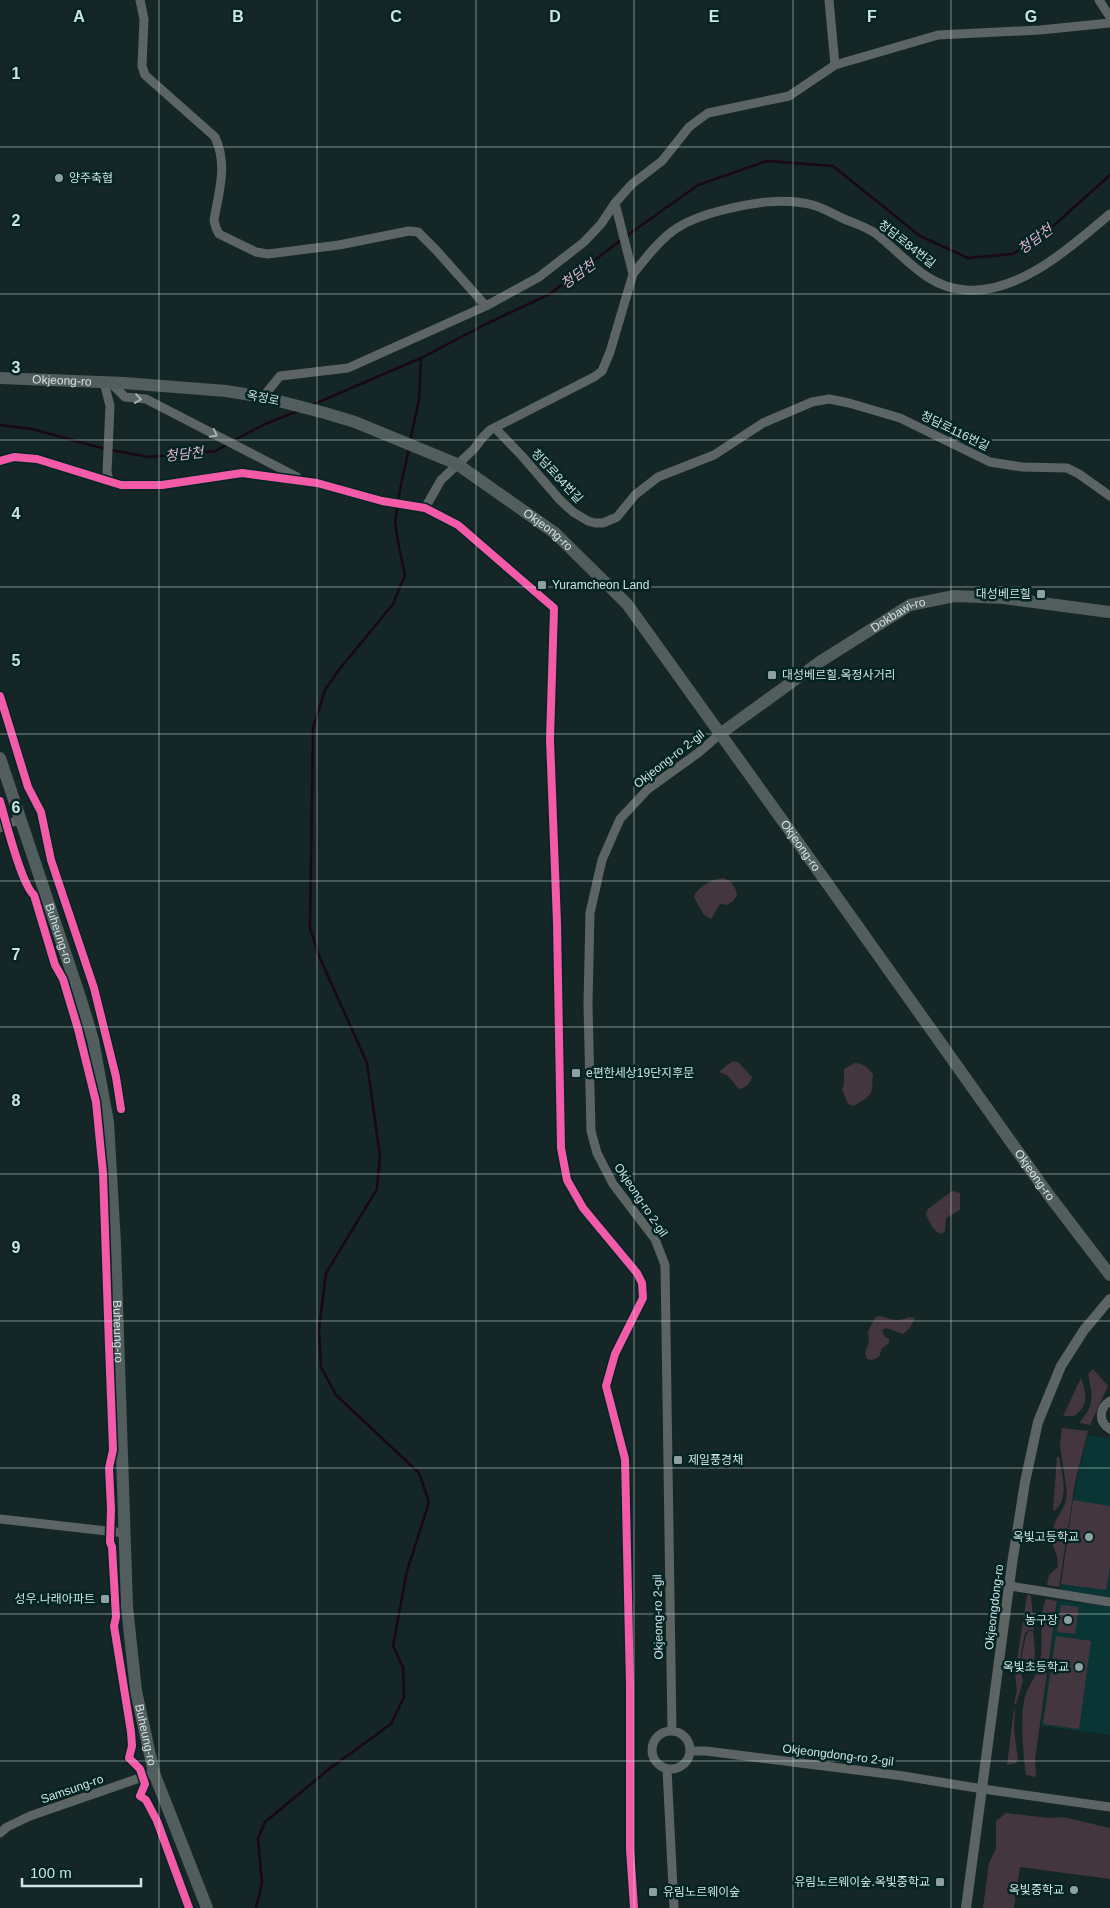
<svg xmlns="http://www.w3.org/2000/svg" width="1110" height="1908" viewBox="0 0 1110 1908" font-family="Arial,'Noto Sans KR',sans-serif">
<rect width="100%" height="100%" fill="#152626"/>
<path fill="#093534" d="M1088,1435L1110,1439V1597L1060,1590L1076,1484Z
M1058,1600L1110,1607V1735L1041,1726Z"/>
<path fill="#44363f" d="M722,878C732,880 735,886 737,895L733,901L727,905L721,904C717,906 715,914 711,919L704,915L694,897C698,886 711,880 722,878Z
M734,1061L738,1062L752,1077C750,1084 746,1088 739,1089L728,1076L719,1072L727,1065Z
M855,1063C862,1063 870,1069 873,1075C872,1080 873,1084 872,1088C872,1097 861,1101 854,1106L848,1104L842,1089L844,1085V1069Z
M952,1191L960,1193V1210L946,1218L945,1231L941,1234C933,1231 929,1221 926,1214L928,1209Z
M881,1316C891,1320 899,1322 909,1317L915,1318L910,1328L903,1334L886,1328L882,1330L884,1336L889,1339V1343L882,1348L879,1357L872,1360L867,1359L865,1353L869,1342L868,1331L876,1317Z
M1093,1369L1108,1386L1090,1425L1079,1423C1095,1404 1093,1397 1088,1374Z
M1081,1378C1086,1393 1090,1405 1074,1416H1063Z
M1062,1428L1088,1431L1075,1482L1059,1587L1047,1585L1049,1575L1058,1567L1057,1556L1051,1541L1055,1522L1065,1504L1067,1493L1060,1445Z
M1057,1457H1059C1062,1476 1070,1496 1055,1511L1053,1509Z
M1073,1500L1110,1506V1566L1106,1590L1061,1584Z
M1027,1595H1031L1034,1630H1029L1025,1633L1021,1653L1020,1670L1023,1681L1016,1704H1014L1017,1691L1015,1674Z
M1046,1599L1057,1601L1035,1760L1036,1777L1026,1775C1023,1754 1020,1717 1025,1697C1029,1684 1038,1675 1040,1661C1044,1641 1038,1618 1046,1599Z
M1061,1605L1079,1607L1075,1634L1057,1632Z
M1029,1631H1033L1035,1651L1034,1662L1021,1660L1026,1635Z
M1056,1636L1091,1641L1079,1729L1043,1724Z
M1014,1709H1015L1014,1731L1018,1759L1016,1763L1007,1765Z
M1006,1813L1049,1818L1063,1817L1110,1828V1879L1020,1867L1014,1908H983L989,1863L996,1849V1821Z"/>
<g fill="none" stroke-linecap="round" stroke-linejoin="round">
<path stroke="#1a0814" stroke-width="2.5" d="M625,237L698,185L767,161L833,166L920,236L968,258L1013,254L1051,228L1110,175
M312,405L421,358L488,323L550,294L621,240
M0,425L32,429L105,449
M233,441L265,424L298,411
M410,441L419,400L421,358
M111,450L149,457L215,451L228,444
M256,1908L262,1883L258,1838L265,1822L329,1769L391,1724L404,1697L403,1667L393,1646L407,1571L429,1502L419,1473L336,1395L321,1367L319,1329L326,1273L377,1189L380,1156L367,1063L319,956L310,928L313,728L325,690L338,671L393,604L405,575L399,547L395,522L401,484L409,449"/>
<path stroke="#5d6464" stroke-width="9" d="M140,0L144,19L142,66L145,75L215,137C228,165 219,191 214,220L216,228L219,234L256,252L268,254L339,245L409,231L418,232L436,250L486,306
M829,0L835,65
M1099,0L1110,17
M633,274C645,259 660,239 677,228C691,219 707,214 723,210C752,203 783,197 813,205C823,208 834,214 844,219C854,223 866,227 875,233C904,255 926,288 966,290C1020,294 1072,246 1110,214
M104,382L110,406L107,472L109,481
M110,382L125,397L146,399L297,477
M263,397L280,376L348,368L486,306L539,277L584,242L601,224L615,203L632,184L662,161L689,127L708,113L789,96L835,65L938,35L1040,30L1110,23
M495,428L522,456L560,500L573,512L588,521L595,523H603L617,517L635,495L658,477L714,455L763,423L812,402L829,399L849,403L900,418L990,462L1022,467L1067,468L1079,474L1110,496
M0,461L14,457L37,459L121,485H162L242,473L317,483L382,501L425,508L458,525L554,608L550,739L557,923L561,1148L567,1180L583,1208L637,1273L642,1283L643,1298L615,1354L606,1386L625,1459L630,1686V1849L634,1908
M425,508L441,480L474,449L483,437L490,430L594,377L602,371L610,352L633,274L615,203
M0,828L20,819
M1110,1401C1099,1408 1098,1422 1110,1429
M0,1519L125,1533
M1010,1586L1110,1602
M672,1731L665,1265L655,1239L613,1184L597,1153L591,1131L588,1004L590,913L602,860L620,819L648,789L698,753L720,734
M652 1750a19 19 0 1 1 38 0a19 19 0 1 1-38 0Z
M690,1751H706L903,1776L983,1789L1110,1807
M667,1769L674,1908
M0,1833L7,1827L30,1816L154,1773"/>
<path stroke="#5d6464" stroke-width="10" d="M966,1908L1012,1564L1025,1482L1038,1422L1061,1366L1084,1330L1110,1299"/>
<g stroke="#525d5d" stroke-width="12">
<path id="s1" d="M0,378L124,383L226,391L263,397L325,413L355,422L457,464L555,533L627,604L790,831L1048,1194L1110,1275"/>
<path id="s2" d="M720,734L821,661L910,605L954,596L1004,598L1109,612"/>
<path id="s3" d="M0,758L81,1000L93,1040L108,1122L115,1243L127,1607L136,1691L154,1773L207,1908"/>
</g>
<defs>
<path id="cycleway" d="M0,461L14,457L37,459L121,485H162L242,473L317,483L382,501L425,508L458,525L554,608L550,739L557,923L561,1148L567,1180L583,1208L637,1273L642,1283L643,1298L615,1354L606,1386L625,1459L630,1686V1849L634,1908
M0,696L28,787L41,812L51,860L94,988L116,1077L121,1109
M0,801C5,819 22,886 34,895L55,965L63,979L78,1029L96,1102L103,1173L109,1346L113,1450L109,1468L111,1509L110,1542L112,1547L116,1617L114,1626L131,1732L132,1746L129,1758L140,1769L145,1784L140,1796L146,1800L157,1821L189,1908"/>
</defs>
<use href="#cycleway" stroke="#022523" stroke-width="11"/>
<use href="#cycleway" stroke="#f35aa7" stroke-width="8"/>
</g>
<defs><path id="oneway-chevron" d="M-2-3.5L2.5 0L-2 3.5" fill="none" stroke-width="1.6" stroke-linecap="round" stroke-linejoin="round" transform="scale(1.25)"/></defs>
<g stroke="#a2b0af">
<use href="#oneway-chevron" transform="translate(138 399) rotate(8)"/>
<use href="#oneway-chevron" transform="translate(214 434) rotate(27)"/>
</g>
<path fill="none" stroke="#d0e2e1" stroke-width="1" stroke-opacity="0.55" d="M159,0V1908M317,0V1908M476,0V1908M634,0V1908M793,0V1908M951,0V1908M0,147H1110M0,294H1110M0,440H1110M0,587H1110M0,734H1110M0,881H1110M0,1027H1110M0,1174H1110M0,1321H1110M0,1468H1110M0,1614H1110M0,1761H1110"/>
<g fill="#8fa0a0" stroke="#022523" stroke-width="2">
<circle cx="59" cy="178" r="5"/>
<rect x="537" y="580" width="10" height="10" rx="2.5"/>
<rect x="1036" y="589" width="10" height="10" rx="2.5"/>
<rect x="767" y="670" width="10" height="10" rx="2.5"/>
<rect x="571" y="1068" width="10" height="10" rx="2.5"/>
<rect x="673" y="1455" width="10" height="10" rx="2.5"/>
<circle cx="1089" cy="1537" r="5"/>
<rect x="100" y="1594" width="10" height="10" rx="2.5"/>
<circle cx="1068" cy="1620" r="5"/>
<circle cx="1079" cy="1667" r="5"/>
<rect x="935" y="1877" width="10" height="10" rx="2.5"/>
<circle cx="1074" cy="1890" r="5"/>
<rect x="648" y="1887" width="10" height="10" rx="2.5"/>
</g>
<g text-anchor="middle" stroke-width="5" stroke-linejoin="round" paint-order="stroke">
<g font-size="12" fill="#d0e2e1" stroke="#022523" text-anchor="end">
<text x="69" y="182" text-anchor="start">양주축협</text>
<text x="552" y="589" text-anchor="start">Yuramcheon Land</text>
<text x="1031" y="598">대성베르힐</text>
<text x="782" y="679" text-anchor="start">대성베르힐.옥정사거리</text>
<text x="586" y="1077" text-anchor="start">e편한세상19단지후문</text>
<text x="688" y="1464" text-anchor="start">제일풍경채</text>
<text x="1079" y="1541">옥빛고등학교</text>
<text x="95" y="1603">성우.나래아파트</text>
<text x="1058" y="1624">농구장</text>
<text x="1069" y="1671">옥빛초등학교</text>
<text x="930" y="1886">유림노르웨이숲.옥빛중학교</text>
<text x="1064" y="1894">옥빛중학교</text>
<text x="663" y="1896" text-anchor="start">유림노르웨이숲</text>
</g>
<g font-size="12" fill="#d0e2e1" stroke="#022523">
<text transform="translate(907 244) rotate(38)" y="4">청담로84번길</text>
<text dy="4" stroke="none"><textPath href="#s1" startOffset="62">Okjeong-ro</textPath></text>
<text transform="translate(263 398) rotate(12)" y="4">옥정로</text>
<text transform="translate(955 431) rotate(26)" y="4">청담로116번길</text>
<text transform="translate(557 476) rotate(47)" y="4">청담로84번길</text>
<text dy="4" stroke="none"><textPath href="#s1" startOffset="582">Okjeong-ro</textPath></text>
<text dy="4" stroke="none"><textPath href="#s2" startOffset="215">Dokbawi-ro</textPath></text>
<text transform="translate(669 759) rotate(-38)" y="4">Okjeong-ro 2-gil</text>
<text dy="4" stroke="none"><textPath href="#s1" startOffset="988">Okjeong-ro</textPath></text>
<text dy="4" stroke="none"><textPath href="#s3" startOffset="185">Buheung-ro</textPath></text>
<text dy="4" stroke="none"><textPath href="#s1" startOffset="1392">Okjeong-ro</textPath></text>
<text transform="translate(641 1200) rotate(56)" y="4">Okjeong-ro 2-gil</text>
<text dy="4" stroke="none"><textPath href="#s3" startOffset="590">Buheung-ro</textPath></text>
<text transform="translate(994 1607) rotate(-83)" y="4">Okjeongdong-ro</text>
<text transform="translate(658 1617) rotate(-91)" y="4">Okjeong-ro 2-gil</text>
<text dy="4" stroke="none"><textPath href="#s3" startOffset="995">Buheung-ro</textPath></text>
<text transform="translate(838 1755) rotate(7)" y="4">Okjeongdong-ro 2-gil</text>
<text transform="translate(72 1789) rotate(-19)" y="4">Samsung-ro</text>
</g>
<g font-size="14" font-style="italic" fill="#e7b1cf" stroke="#022523">
<text transform="translate(1035 239) rotate(-36)" y="5">청담천</text>
<text transform="translate(578 274) rotate(-36)" y="5">청담천</text>
<text transform="translate(184 454) rotate(-6)" y="5">청담천</text>
</g>
</g>
<g font-size="16" text-anchor="middle" font-weight="bold" fill="#d0e2e1" stroke="#022523" stroke-width="5" stroke-linejoin="round" paint-order="stroke">
<text x="79" y="22">A</text>
<text x="238" y="22">B</text>
<text x="396" y="22">C</text>
<text x="555" y="22">D</text>
<text x="714" y="22">E</text>
<text x="872" y="22">F</text>
<text x="1031" y="22">G</text>
<text x="16" y="79">1</text>
<text x="16" y="226">2</text>
<text x="16" y="373">3</text>
<text x="16" y="519">4</text>
<text x="16" y="666">5</text>
<text x="16" y="813">6</text>
<text x="16" y="960">7</text>
<text x="16" y="1106">8</text>
<text x="16" y="1253">9</text>
</g>
<path d="M22 1878v8h119v-8" fill="none" stroke="#d0e2e1" stroke-width="2.5"/>
<text x="30" y="1878" font-size="15" fill="#d0e2e1" stroke="#022523" stroke-width="4" paint-order="stroke">100 m</text>
</svg>
